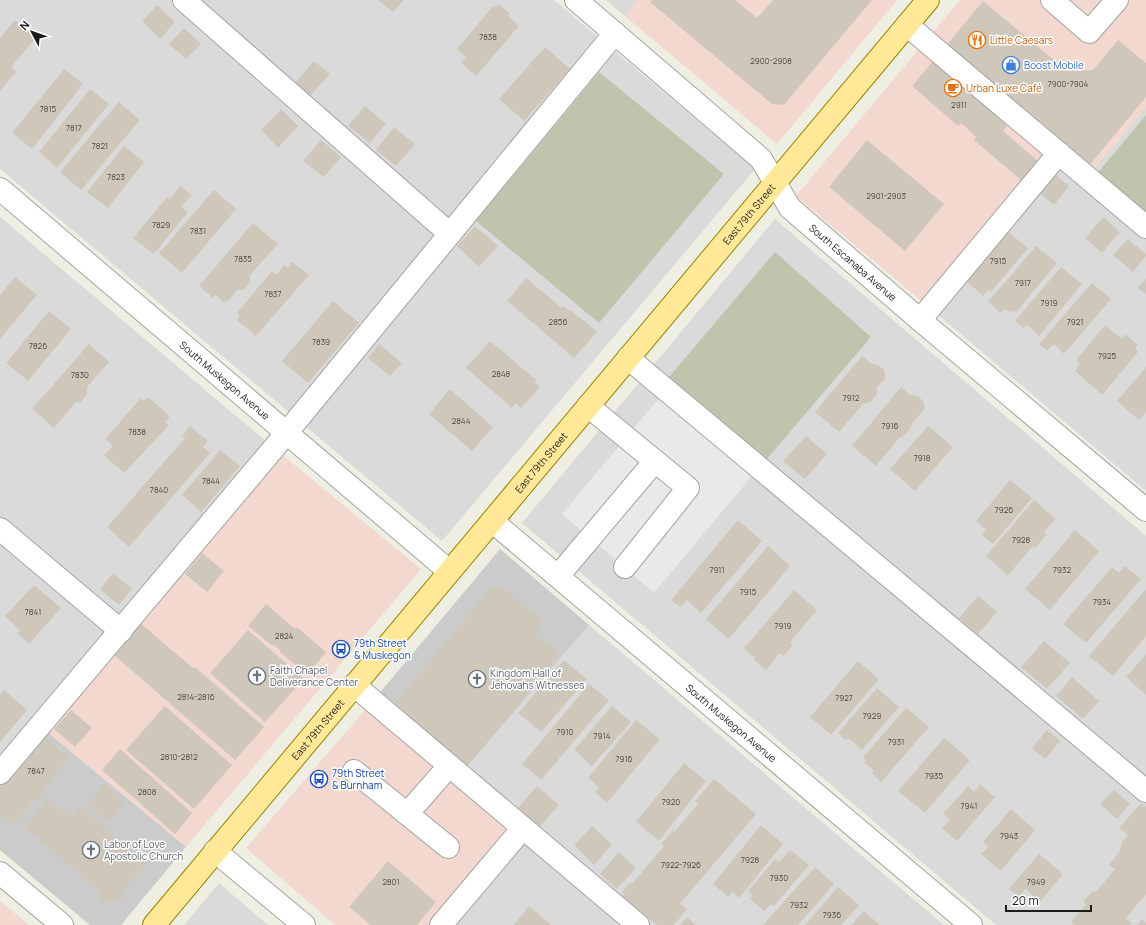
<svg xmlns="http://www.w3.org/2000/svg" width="1146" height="925" viewBox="0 0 1146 925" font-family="Manrope,sans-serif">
<rect width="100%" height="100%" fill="#efeee2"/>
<path fill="#dbdada" d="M0,0H554L755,169L442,541L0,169Z
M606,0H638L625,16Z
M1146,107V491L930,308L1059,153L1087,177Z
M0,217L274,448L0,773Z
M775,219L1146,536V925H996L522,523Z
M589,625L944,925H441L460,775Z
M219,883L268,925H184Z"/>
<path fill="#f2d8cf" d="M638,0H897L777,144L625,16Z
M960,0H1146V107L1087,177L1059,153L930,308L796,196Z
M274,448L421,569L186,847L40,726Z
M373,701L523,828L441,925H335L246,848Z
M0,901L29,925H0Z"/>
<path fill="#cbcbcb" d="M500,549L589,625L460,775L373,701Z
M40,726L186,847L121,925H90L0,850V773Z"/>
<path fill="#bfc5ac" d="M599,72L724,174L599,323L476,221Z
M1146,115V227L1091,181Z
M775,252L871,337L766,460L669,377Z"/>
<path fill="#e9e9e9" d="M659,398L752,476L654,593L562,514Z"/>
<path fill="#cfc8ba" d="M378,0H404L393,12Z
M652,0H735L757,18L773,0H872L784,105L772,104L650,2Z
M983,1L1067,71L1093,70L1118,40L1146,63V97L1088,167L945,47Z
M499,4L510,14L508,16L519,26L476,76L461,63L466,57L457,49L493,6L495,8Z
M157,5L175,22L160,39L142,21Z
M15,20L36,38L11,67L16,72L0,91V38Z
M184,28L201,44L186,59L169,44Z
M545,47L570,69L524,121L499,99Z
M314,61L330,74L310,96L295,83Z
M933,61L1008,125L1003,131L1039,162L1022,181L974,140L976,137L961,123L958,126L912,86Z
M64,69L83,84L32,149L12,133Z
M90,89L109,104L57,168L39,152Z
M119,102L140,120L81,190L60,172Z
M365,106L386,124L370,143L348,126Z
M281,109L298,126L278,148L261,130Z
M394,127L415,144L396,166L376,150Z
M321,140L341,157L324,177L303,161Z
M867,140L944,204L905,251L829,187Z
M124,146L144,162L108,208L87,192Z
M1055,174L1069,186L1054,205L1040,193Z
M180,186L192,195L181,207L188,212L154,254L133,238L167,197L170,199Z
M214,190L236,209L182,273L159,253Z
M1103,217L1120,232L1102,253L1085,238Z
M253,223L278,244L250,275V281L244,290H237L228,301L223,302L215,295L213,298L199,286Z
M475,226L498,246L479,267L457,246Z
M1006,230L1028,248L991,292L988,290L983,296L966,281Z
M1128,239L1146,254V256L1133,272L1113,255Z
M1036,246L1057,263L1017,311L1009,312L1005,309L1001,313L988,302Z
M292,262L309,275L256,336L237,320L239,316L237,313L272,271L276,275L284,265L287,268Z
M1061,267L1082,284L1039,336L1027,325L1024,328L1015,321Z
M15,277L37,295L0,339V295Z
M526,278L562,308L564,306L571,312L572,311L597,332L574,358L507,301Z
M1146,279V294L1138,288Z
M1092,283L1111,299L1064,354L1054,344L1047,351L1039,344Z
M333,301L359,323L308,383L282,361Z
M49,311L71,329L28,381L6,363Z
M1105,325L1122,339L1125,334L1138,345L1135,349L1138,352L1102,395L1075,371L1080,364L1076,360Z
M490,341L536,380L534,382L540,387L521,408L516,403L512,408L466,368Z
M89,344L109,362L87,387V395L80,403L76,402L54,428L32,409Z
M379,344L402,363L390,376L368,358Z
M862,356L872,364L878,365L885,370V379L877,387V394L871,402L863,404L839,432L815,412Z
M1146,367V412L1139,420L1117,401Z
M901,387L910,395L918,396L923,401L925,408L912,424L910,429L903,437L899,438L876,466L852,446Z
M450,389L493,427L472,451L429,414Z
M148,397L170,416L165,422L169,425L124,473L104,455L113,446L105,439L141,398L144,401Z
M190,426L208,441L203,447L210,453L129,547L107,527L185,438L182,436Z
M928,426L953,447L915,491L890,469Z
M806,436L827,454L805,479L783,461Z
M220,450L240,466L201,512L182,495Z
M1010,480L1032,498L993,544L982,535L986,530L976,521Z
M1034,500L1056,519L1044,532L1047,534L1035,548L1033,546L1008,575L986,556Z
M738,520L762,541L701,613L687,600L681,607L671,600Z
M1075,530L1099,551L1050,610L1025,589Z
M768,546L790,566L729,639L706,619Z
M202,553L224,571L207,592L185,574Z
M1125,566L1141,579L1086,643L1063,624L1112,567L1119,573Z
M113,573L132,589L119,605L100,589Z
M34,585L61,608L29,644L17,633L20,630L5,616Z
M501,586L544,622L534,633L560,654L467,766L394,704L491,588Z
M1146,589V636L1113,676L1089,656Z
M794,590L817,610L790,642L793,645L784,656L780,653L766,670L753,659L755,658L744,648Z
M978,596L997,612L978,634L959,618Z
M266,604L294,628H298L326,652L307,675L280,652L281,651L275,645H271L248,626Z
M140,623L193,668L195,667L264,727L235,760L113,654Z
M248,630L304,679L265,722L210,673Z
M1044,641L1070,663L1047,689L1021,667Z
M1146,654V695L1126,677Z
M564,660L587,679L541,732L518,713Z
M858,661L879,679L831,735L810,717Z
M1072,677L1099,701L1083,719L1056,696Z
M589,684L609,700L541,780L522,764Z
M877,688L899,707L862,750L850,739L845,740L838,733Z
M4,690L27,710L0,742V695Z
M165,706L232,765L194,809L126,750Z
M612,706L631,722L592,766L574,750Z
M906,708L929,727L881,782L872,773L874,771L864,763L866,760L863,757Z
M71,710L92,728L75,747L54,729Z
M636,720L660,739L607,803L595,792L599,787L588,778Z
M1047,730L1060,741L1045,759L1032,748Z
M44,737L69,757L46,785L45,791L38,801L33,800L13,825L0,814V789Z
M944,738L970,760L925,813L898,791Z
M120,749L192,813L175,834L102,770Z
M684,763L706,781L659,841L636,822Z
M714,779L756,814L680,904L687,909L674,925H657L622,898L624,894L622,892L630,883L632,884L664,846L661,844L673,830L674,832L698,804L695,801Z
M105,784L125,802L108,822L87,804Z
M980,784L995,797L957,841L942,828L950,820L943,814L968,786L974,792Z
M537,786L559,805L540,827L518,808Z
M1114,790L1130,804L1117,819L1100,804Z
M49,799L71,818L81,807L131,851L132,849L148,862L121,893L122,901L101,902L100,892L25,827Z
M1141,803L1146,807V894L1126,918L1132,923L1130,925H1075L1071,922L1085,906L1084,900L1092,892L1097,891L1115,869L1109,865L1119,852L1122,842L1128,835L1119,828Z
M1011,809L1035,830L1001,871L981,854L988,847L983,842Z
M761,825L783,844L739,898L732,892L728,897L713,884Z
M592,826L612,845L594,865L574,845Z
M790,850L809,865L774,906L771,904L764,911L750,899L753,895L748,891L775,859L779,862Z
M619,852L636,868L617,889L600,874Z
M1039,854L1063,874L1040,902L1026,889L1018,897L1009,889Z
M388,861L436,902L417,925H371L349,907Z
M815,867L834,884L798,925H763Z
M838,887L859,905L841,925H805Z
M529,906L551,925H514Z
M864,911L880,925H851Z
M687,917L696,925H680Z
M1142,919L1146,923V925H1137Z"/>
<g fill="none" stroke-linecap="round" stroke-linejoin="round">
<defs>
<g id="minor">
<path d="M184,0L450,234"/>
<path id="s1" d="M576,0L761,159L790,208L920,320L1146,510"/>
<path d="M1052,0L1089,32L1117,0"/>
<path d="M907,25L1146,227"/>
<path id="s2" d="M0,189L449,571"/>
<path d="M920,320L1059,153"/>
<path d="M628,358L1146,791"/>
<path id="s3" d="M492,521L971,925"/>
<path d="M0,529L121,631"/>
<path d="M625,567L688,488L655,461"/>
<path d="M558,576L655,461L588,406"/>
<path d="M354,685L638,925"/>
<path d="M354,771L448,847"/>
<path d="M0,773L274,448L615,33"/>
<path d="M407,814L449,766"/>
<path d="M215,851L304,925"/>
<path d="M0,873L62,925"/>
<path d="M441,925L523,828"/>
</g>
<g id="major">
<path id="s4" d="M154,925L928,0"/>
</g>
</defs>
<use href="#minor" stroke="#a4a4a4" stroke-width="24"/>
<use href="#major" stroke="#968400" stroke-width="24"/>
<use href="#minor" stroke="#fff" stroke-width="22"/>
<use href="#major" stroke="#ffe897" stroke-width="22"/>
</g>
<defs>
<symbol id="restaurant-ring" viewBox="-11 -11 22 22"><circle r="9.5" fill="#fff" stroke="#e8710a" stroke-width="1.5"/><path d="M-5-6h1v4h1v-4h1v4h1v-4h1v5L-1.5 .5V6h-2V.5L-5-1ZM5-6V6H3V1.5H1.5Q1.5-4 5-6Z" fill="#e8710a"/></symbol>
<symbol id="shop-ring" viewBox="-11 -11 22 22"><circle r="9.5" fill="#fff" stroke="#3f7fe0" stroke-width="1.5"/><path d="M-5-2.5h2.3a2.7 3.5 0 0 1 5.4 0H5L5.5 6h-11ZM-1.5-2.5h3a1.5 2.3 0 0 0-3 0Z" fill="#3f7fe0"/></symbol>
<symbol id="cafe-ring" viewBox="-11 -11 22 22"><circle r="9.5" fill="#fff" stroke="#e8710a" stroke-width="1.5"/><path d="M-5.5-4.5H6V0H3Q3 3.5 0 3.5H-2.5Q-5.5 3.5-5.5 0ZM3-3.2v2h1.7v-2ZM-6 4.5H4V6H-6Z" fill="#e8710a"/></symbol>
<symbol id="bus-ring" viewBox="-11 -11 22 22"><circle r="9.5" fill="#fff" stroke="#1a4fb4" stroke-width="1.5"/><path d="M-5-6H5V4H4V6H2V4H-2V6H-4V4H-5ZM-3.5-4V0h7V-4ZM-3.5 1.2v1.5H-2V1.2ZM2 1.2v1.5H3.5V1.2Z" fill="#1a4fb4"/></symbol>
<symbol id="church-ring" viewBox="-11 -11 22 22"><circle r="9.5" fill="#fff" stroke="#6b7280" stroke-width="1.5"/><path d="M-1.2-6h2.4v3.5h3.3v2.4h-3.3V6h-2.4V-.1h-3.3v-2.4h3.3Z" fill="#6b7280"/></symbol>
</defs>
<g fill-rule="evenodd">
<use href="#restaurant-ring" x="967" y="30" width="20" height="20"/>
<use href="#shop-ring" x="1001" y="55" width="20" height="20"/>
<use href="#cafe-ring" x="943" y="78" width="20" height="20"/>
<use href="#bus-ring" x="331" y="639" width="20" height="20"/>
<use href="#church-ring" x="247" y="666" width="20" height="20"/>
<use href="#church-ring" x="467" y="669" width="20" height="20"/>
<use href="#bus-ring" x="309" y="769" width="20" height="20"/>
<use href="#church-ring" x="81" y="840" width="20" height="20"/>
</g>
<g text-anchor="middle" stroke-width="3" stroke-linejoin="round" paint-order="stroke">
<g font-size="8" fill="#4a4844">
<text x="488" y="40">7838</text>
<text x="771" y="64">2900-2908</text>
<text x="1068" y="87">7900-7904</text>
<text x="959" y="108">2911</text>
<text x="48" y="112">7815</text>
<text x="74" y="131">7817</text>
<text x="100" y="149">7821</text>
<text x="116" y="180">7823</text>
<text x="886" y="199">2901-2903</text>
<text x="161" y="228">7829</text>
<text x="198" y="234">7831</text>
<text x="243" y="262">7835</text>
<text x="998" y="264">7915</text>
<text x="1023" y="286">7917</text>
<text x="273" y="297">7837</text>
<text x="1049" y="306">7919</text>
<text x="558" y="325">2856</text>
<text x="1075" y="325">7921</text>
<text x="321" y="345">7839</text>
<text x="38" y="349">7826</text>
<text x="1107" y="359">7925</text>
<text x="501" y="377">2848</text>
<text x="80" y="378">7830</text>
<text x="851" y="401">7912</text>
<text x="461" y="424">2844</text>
<text x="890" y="429">7916</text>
<text x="137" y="435">7838</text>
<text x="922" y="461">7918</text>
<text x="211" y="484">7844</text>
<text x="159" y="493">7840</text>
<text x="1004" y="513">7926</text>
<text x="1021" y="543">7928</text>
<text x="717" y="573">7911</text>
<text x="1062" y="573">7932</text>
<text x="748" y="595">7915</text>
<text x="1102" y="605">7934</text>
<text x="33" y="615">7841</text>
<text x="783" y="629">7919</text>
<text x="284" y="639">2824</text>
<text x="196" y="700">2814-2816</text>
<text x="844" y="701">7927</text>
<text x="872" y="719">7929</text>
<text x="565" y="735">7910</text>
<text x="602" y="739">7914</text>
<text x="896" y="745">7931</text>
<text x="179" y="760">2810-2812</text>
<text x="624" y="762">7916</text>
<text x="36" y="774">7847</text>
<text x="934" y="779">7935</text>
<text x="147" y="795">2808</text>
<text x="671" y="805">7920</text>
<text x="969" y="809">7941</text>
<text x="1009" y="839">7943</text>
<text x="750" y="863">7928</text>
<text x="681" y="868">7922-7926</text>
<text x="779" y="881">7930</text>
<text x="391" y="885">2801</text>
<text x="1036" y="885">7949</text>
<text x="799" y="908">7932</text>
<text x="832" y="918">7936</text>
</g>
<g font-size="10" fill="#c56008" stroke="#fff" text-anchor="start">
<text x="990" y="44">Little Caesars</text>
<text x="966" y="92">Urban Luxe Café</text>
</g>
<g font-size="10" fill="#366cbe" stroke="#fff" text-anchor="start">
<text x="1024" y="69">Boost Mobile</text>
</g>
<g font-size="10" fill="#1d1d1d" stroke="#fff">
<text dy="4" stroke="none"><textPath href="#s4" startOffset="927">East 79th Street</textPath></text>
<text dy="4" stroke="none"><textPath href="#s1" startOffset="384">South Escanaba Avenue</textPath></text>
<text dy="4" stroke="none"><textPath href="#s2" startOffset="295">South Muskegon Avenue</textPath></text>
<text dy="4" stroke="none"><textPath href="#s4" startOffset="603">East 79th Street</textPath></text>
<text dy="4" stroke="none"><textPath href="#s3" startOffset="313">South Muskegon Avenue</textPath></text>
<text dy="4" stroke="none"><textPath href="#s4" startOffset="255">East 79th Street</textPath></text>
</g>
<g font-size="10" fill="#164399" stroke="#fff" text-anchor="start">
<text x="354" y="647">79th Street<tspan x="354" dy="12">&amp; Muskegon</tspan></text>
<text x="332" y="777">79th Street<tspan x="332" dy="12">&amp; Burnham</tspan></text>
</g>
<g font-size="10" fill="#5b616d" stroke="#fff" text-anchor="start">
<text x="270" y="674">Faith Chapel<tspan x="270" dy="12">Deliverance Center</tspan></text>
<text x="490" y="677">Kingdom Hall of<tspan x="490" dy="12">Jehovahs Witnesses</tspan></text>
<text x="104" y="848">Labor of Love<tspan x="104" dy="12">Apostolic Church</tspan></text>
</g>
</g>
<g transform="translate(32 32) rotate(311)" stroke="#ffffff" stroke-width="3" paint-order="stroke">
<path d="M0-3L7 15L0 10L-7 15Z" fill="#1d1d1d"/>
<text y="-6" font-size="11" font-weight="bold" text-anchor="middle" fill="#1d1d1d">N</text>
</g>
<path d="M1006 905v6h85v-6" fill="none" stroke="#1d1d1d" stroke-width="2"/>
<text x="1012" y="905" font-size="12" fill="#1d1d1d" stroke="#ffffff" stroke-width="3" paint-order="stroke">20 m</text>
</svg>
